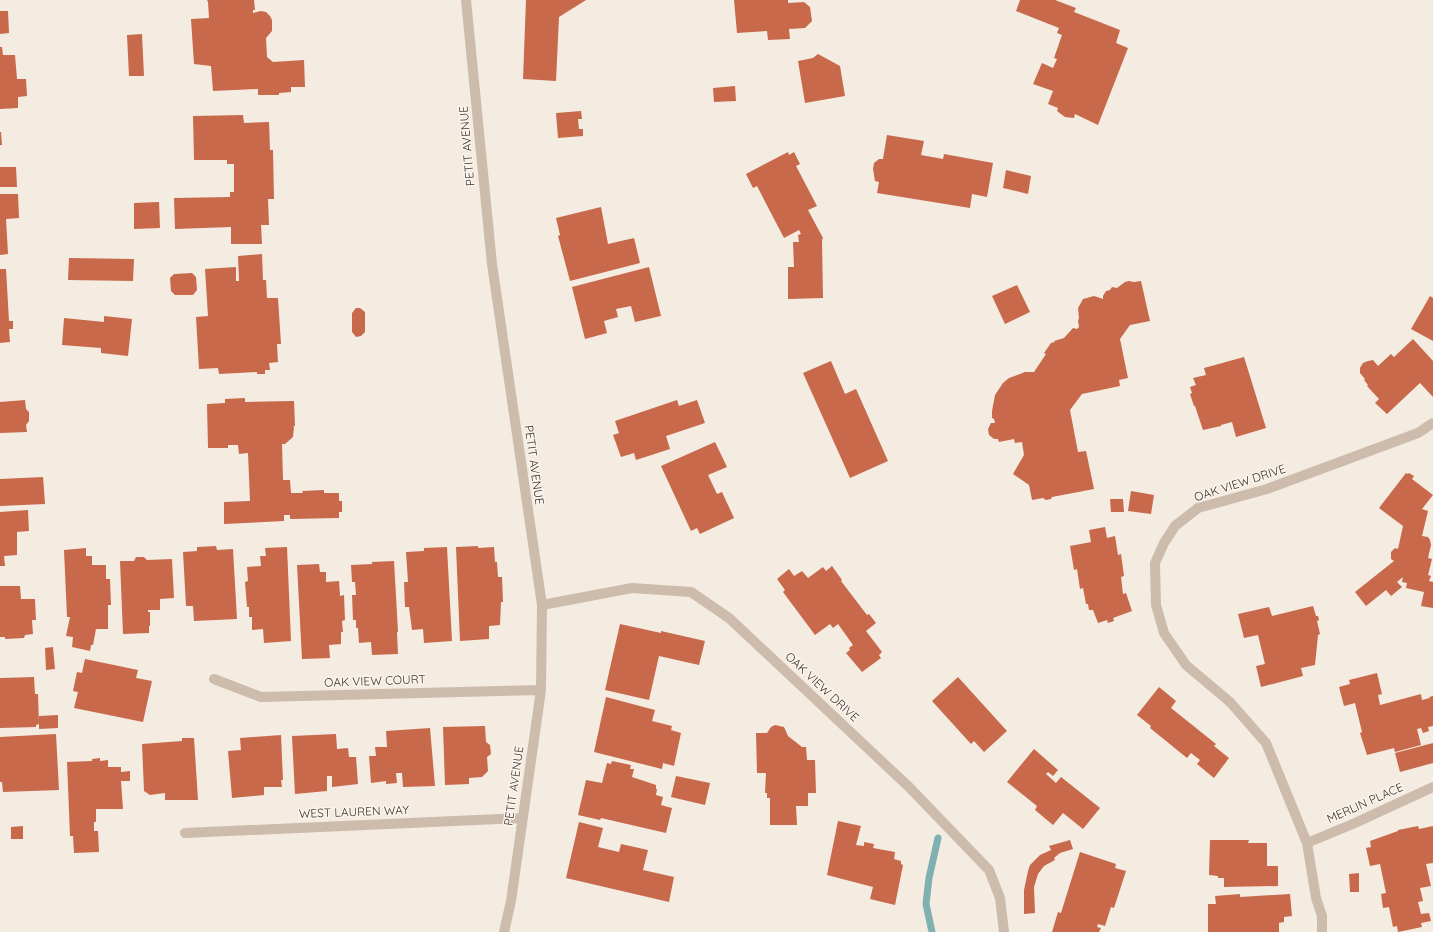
<svg xmlns="http://www.w3.org/2000/svg" width="1433" height="932" viewBox="0 0 1433 932" font-family="Quicksand,sans-serif">
<rect width="100%" height="100%" fill="#f4ebe1"/>
<g fill="none" stroke-linecap="round" stroke-linejoin="round">
<path stroke="#7fb0b2" stroke-width="7" d="M932,932L926,904L929,878L938,838"/>
</g>
<path fill="#c8694b" d="M207,0H254L255,10H253V13L261,11L266,12L270,16L272,20V31L266,38L267,57L273,62L304,60L305,87H291V92L279,93V95H258V89L213,91L211,66L194,64L191,19L209,18L208,2Z
M526,0H586L559,17L556,81L523,79Z
M734,0H788V3L804,2L810,7L812,21L805,28L789,29L790,39L768,40L767,31L737,33Z
M1020,0H1055L1076,8L1074,12L1120,30L1116,43L1128,48L1098,125L1075,114L1074,118L1065,117L1057,111L1058,108L1048,104L1053,91L1033,84L1042,63L1053,68L1057,59L1054,58L1062,35L1057,33L1059,28L1016,11Z
M0,11H8L9,33L0,34Z
M142,34L144,76H129L127,35Z
M0,47H2L3,55H15L17,79H26L27,96L18,97V108L0,109Z
M818,54L840,66L845,96L805,103L798,61L813,58Z
M735,86L736,101L714,102L713,88Z
M581,111L582,119H578L579,129H583V136L558,138L556,113Z
M243,115L244,123L269,122L270,150H273L274,199H268L269,225H261L262,244H231V227L175,229L174,198L230,197V192H234V164H227V160H194L193,116Z
M0,132H1L2,145H0Z
M887,135L924,141L921,155L943,159L944,154L993,163L987,197L972,194L970,208L877,193L879,182L875,181L873,169L874,163L879,159H883Z
M788,152L789,155L794,152L800,164L796,166L817,206L808,210L823,238L822,240L823,298L788,299V267H794L793,242H799L798,235L801,234L799,230L784,238L757,186L753,188L746,174Z
M0,167H16L17,187H0Z
M1006,170L1031,176L1028,194L1003,188Z
M0,194H18L19,218L6,219L8,254L0,255Z
M159,202L160,228L134,229V203Z
M601,207L608,244L634,238L640,263L570,281L558,236L560,235L556,218Z
M262,254L263,280H266L267,298H278L281,344H277L278,362L269,363L270,370H265V374H257V372L219,374L218,368L199,369L196,317L208,316L205,269L236,267V281H239L238,256Z
M69,258L134,259L133,281L68,280Z
M649,267L661,316L635,322L631,306L616,309L618,317L604,321L607,333L585,339L572,287Z
M0,269H6L9,321H13V329H9L10,342L0,343Z
M192,273L196,277L197,290L193,295H175L171,291L170,278L174,274Z
M1129,281L1134,282L1141,281L1150,321L1130,325L1120,339L1128,378L1119,380L1120,386L1082,394L1070,410L1078,452L1086,451L1094,489L1052,497L1051,499L1046,500L1043,498L1032,500L1029,485L1013,474L1024,455L1022,442L1015,443L1014,439L999,442L998,439H994L989,435L988,429L991,423H995L994,419L992,418V411L995,395L1003,383L1009,378L1025,372H1034L1046,354L1044,353L1051,343L1055,342L1054,341L1064,338L1073,328L1077,329L1079,327L1078,321L1079,318L1078,308L1083,299L1094,296L1103,299V296L1106,291L1110,290L1112,287L1117,288L1125,282Z
M1017,285L1030,312L1005,324L992,296Z
M1430,296L1433,298V341L1411,329Z
M356,308H360L365,312V332L361,336L356,337L352,332V313Z
M104,316L132,319L128,356L101,353V348L62,345L64,318L104,322Z
M1413,339L1433,361V397L1420,383L1387,414L1375,403L1379,399L1367,386L1368,385L1364,380L1365,379L1360,373V368L1363,363L1368,361L1373,360L1378,366L1391,354L1394,357Z
M1244,357L1266,428L1236,437L1232,422L1221,425V426L1203,430L1195,406H1194L1190,394L1192,393L1190,387L1196,385L1193,378L1206,375L1204,368Z
M831,361L845,394L856,389L888,461L850,478L803,373Z
M245,398V402L294,401L295,426H293L294,427L293,437L285,444H282L283,480H290L291,493H303L302,491L324,490V493H339V501H342V512H339V518L290,519V515H284V521L224,524V502L250,501L248,453L239,454L238,445H228V448H208L207,404L225,403V399Z
M25,400L26,409L29,412V421L26,425L27,432L0,433V402Z
M677,400L679,406L697,400L705,423L666,436L670,449L636,460L634,453L621,457L613,435L619,433L615,421Z
M715,442L727,467L708,475L717,494L722,492L734,518L700,534L697,528L691,531L661,466Z
M1406,473L1408,474L1409,473L1414,476L1412,479L1433,495L1422,509L1428,511L1422,536L1428,537L1430,540L1431,545L1428,558L1432,559L1428,575L1431,576L1429,581L1433,582V608L1421,606L1424,592L1406,588L1407,583L1402,582L1403,577L1397,582L1402,587L1391,596L1386,590L1366,606L1355,592L1394,561L1391,559V552L1395,548L1398,549L1403,526L1379,508Z
M43,477L45,504L0,506V479Z
M1131,491L1154,495L1151,514L1128,511Z
M1110,499H1123L1124,512H1111Z
M28,510L29,531L17,532V555L4,556L5,566H0V512Z
M1105,527L1107,538L1115,536L1118,555L1121,554L1124,576L1121,577L1123,594L1126,593L1132,611L1113,618L1114,621L1108,623L1107,620L1098,623L1093,610H1089L1088,604H1086L1083,588L1080,589L1077,569L1074,570L1070,546L1091,542L1089,530Z
M216,546L217,550L233,549L237,619L194,621L193,606H186L183,552L197,551V547Z
M478,546V548L494,547L495,562H497L498,577H502L503,602H501L500,625L489,626V639L460,641L456,547Z
M287,547L291,641L264,643L263,629L252,630V617H249V607H247L245,582L248,581L247,567L261,566L260,556H266L265,548Z
M447,547L452,641L424,643L423,629L412,630L409,607H405L404,582H408L406,552L424,551V548Z
M86,548V556H92V565H106V579H110L111,605H108V629H96L93,645H91L90,651L72,647L73,637L66,636L70,617H67L64,550Z
M136,557H144L147,560L172,559L174,598L160,599V610H148V612H150V626H149V633L123,634L120,561H134Z
M394,561L398,632H397L398,654L372,655L371,642L359,643L358,628H356V620H353L352,595H356L355,582H352L351,565L372,564V562Z
M319,564L320,572H326V582L339,581L340,596L344,595L345,620L342,621L343,632H341V644L329,645L330,658L302,659L297,565Z
M832,566L842,580L841,581L867,615L869,614L876,623L866,631L882,652L879,655L881,658L862,672L846,653L850,650L849,648L853,645L838,624L833,628L830,624L815,635L783,592L785,590L777,579L789,569L794,576L802,571L808,578L823,567L826,571Z
M0,586H20L21,599H35L36,620H32L33,634L25,635L24,638L5,639V637H0Z
M1313,606L1316,616H1318L1319,620L1317,621L1320,634L1318,635L1315,665L1301,668L1303,676L1261,687L1256,666L1265,664L1258,635L1244,638L1238,614L1269,607L1272,616Z
M620,624L661,633V631L705,641L699,665L659,656L649,700L605,690Z
M53,647L55,669L46,670L45,648Z
M85,659L138,670L136,678L152,681L143,722L74,708L78,692L73,691L77,672L82,673Z
M1377,673L1382,694L1378,695L1380,705L1421,694L1422,700L1430,698L1429,697L1433,696V726L1428,727L1429,731L1423,733L1421,728L1417,729L1421,745L1395,752L1394,748L1367,755L1360,733L1362,732L1355,703L1344,706L1339,687L1350,684L1349,680Z
M34,677L35,694H38L39,724L36,725V727L0,728V678Z
M958,677L1007,731L984,752L974,741L971,744L932,701Z
M1159,687L1176,701L1171,708L1216,744L1214,746L1229,758L1214,778L1197,764L1200,760L1191,753L1187,758L1150,728L1151,726L1137,715Z
M606,697L655,710L652,721L672,726L671,730L681,733L674,766L663,763L662,769L594,752Z
M58,715V728L39,729V716Z
M775,725L784,727L788,736L802,747H806L807,760H815L816,793H808V806H796L797,825H770V798H767V793H765L766,773H757L756,733H767L771,727Z
M485,726L486,742L490,745L491,754L487,757L488,771L482,777L469,778V784L445,785L443,727Z
M430,728L435,786L403,787L402,773H396L397,783L386,784V781L371,783L369,756H376L375,747H387L386,731Z
M56,734L59,790L3,792L2,782H0V737Z
M336,734L337,749L348,748L349,757H356L358,784L332,787V776H327V791L295,794L292,736Z
M281,735L283,780H281L282,787H264V795L232,798L228,751L241,750L240,738Z
M182,738H194L198,800H165V793L150,795L144,791L142,744L182,741Z
M1433,743V763L1400,772L1395,753Z
M1034,749L1058,770L1053,776L1048,772L1046,774L1056,783L1061,777L1100,808L1083,829L1063,813L1053,825L1035,810L1037,806L1007,782Z
M100,758V761L108,760V767H121V772L130,771V781H121L123,809H96V822H94V831H98L99,852L74,853L73,836H70L67,762L92,761V759Z
M612,761L631,765L630,769H634L632,777L656,785V789H657L656,795L663,797L661,805L672,808L666,833L601,818L600,820L578,815L586,780L602,783L607,763L611,764Z
M676,776L710,783L705,805L671,797Z
M838,821L861,826L856,845L864,846V842L874,844L873,848L895,852L894,859L901,861V864L903,865L895,905L870,899L873,887L827,875Z
M579,822L603,828L598,847L619,852L621,844L648,850L643,870L674,877L669,902L566,878Z
M23,826V839H11V827Z
M1418,826L1419,829L1433,826V863L1426,864L1431,886L1420,888L1423,901L1418,902L1421,914L1429,913L1431,921L1421,923L1422,927L1398,932L1397,926L1393,927L1389,907L1383,908L1381,894L1386,893L1380,864L1370,866L1366,848L1371,847L1370,841L1398,831V830Z
M1070,840L1073,849L1060,853L1054,858L1055,860L1044,866L1038,874L1034,887L1035,913L1024,914V890L1028,871L1030,865L1040,855L1051,850L1049,846Z
M1210,840H1249L1248,843H1267V866H1278V886L1224,887V878H1218V876L1209,875Z
M1080,852L1116,864L1115,868L1126,871L1114,908L1111,907L1105,926L1098,924L1097,927L1101,928L1099,932H1052L1058,912L1061,913Z
M1359,873V892H1350L1349,874Z
M1240,894V897L1290,894L1292,916L1284,917V922L1279,923V932H1208V904H1216L1215,896Z"/>
<g fill="none" stroke-linecap="round" stroke-linejoin="round">
<path stroke="#cdbbac" stroke-width="10" d="M466,0L492,264L542,605L541,690L511,901L504,932
M542,605L632,588L691,592L729,618L909,787L989,870L1000,898L1004,932
M214,679L261,697L541,690
M185,833L523,818
M1307,843L1355,823L1433,787
M1322,932V916L1316,898L1307,843L1266,743L1230,702L1186,665L1164,633L1156,605L1155,563L1164,543L1175,526L1198,508L1267,489L1418,433L1433,423"/>
</g>
<g text-anchor="middle" stroke-width="3" stroke-linejoin="round" paint-order="stroke">
<g font-size="12" fill="#3b302b" stroke="#fbf5ee">
<text transform="translate(467 146) rotate(-95)" y="4">PETIT AVENUE</text>
<text transform="translate(534 465) rotate(82)" y="4">PETIT AVENUE</text>
<text transform="translate(1240 483) rotate(-18)" y="4">OAK VIEW DRIVE</text>
<text transform="translate(375 681) rotate(-2)" y="4">OAK VIEW COURT</text>
<text transform="translate(822 687) rotate(43)" y="4">OAK VIEW DRIVE</text>
<text transform="translate(514 786) rotate(-82)" y="4">PETIT AVENUE</text>
<text transform="translate(1365 803) rotate(-24)" y="4">MERLIN PLACE</text>
<text transform="translate(354 812) rotate(-2)" y="4">WEST LAUREN WAY</text>
</g>
</g>
</svg>
